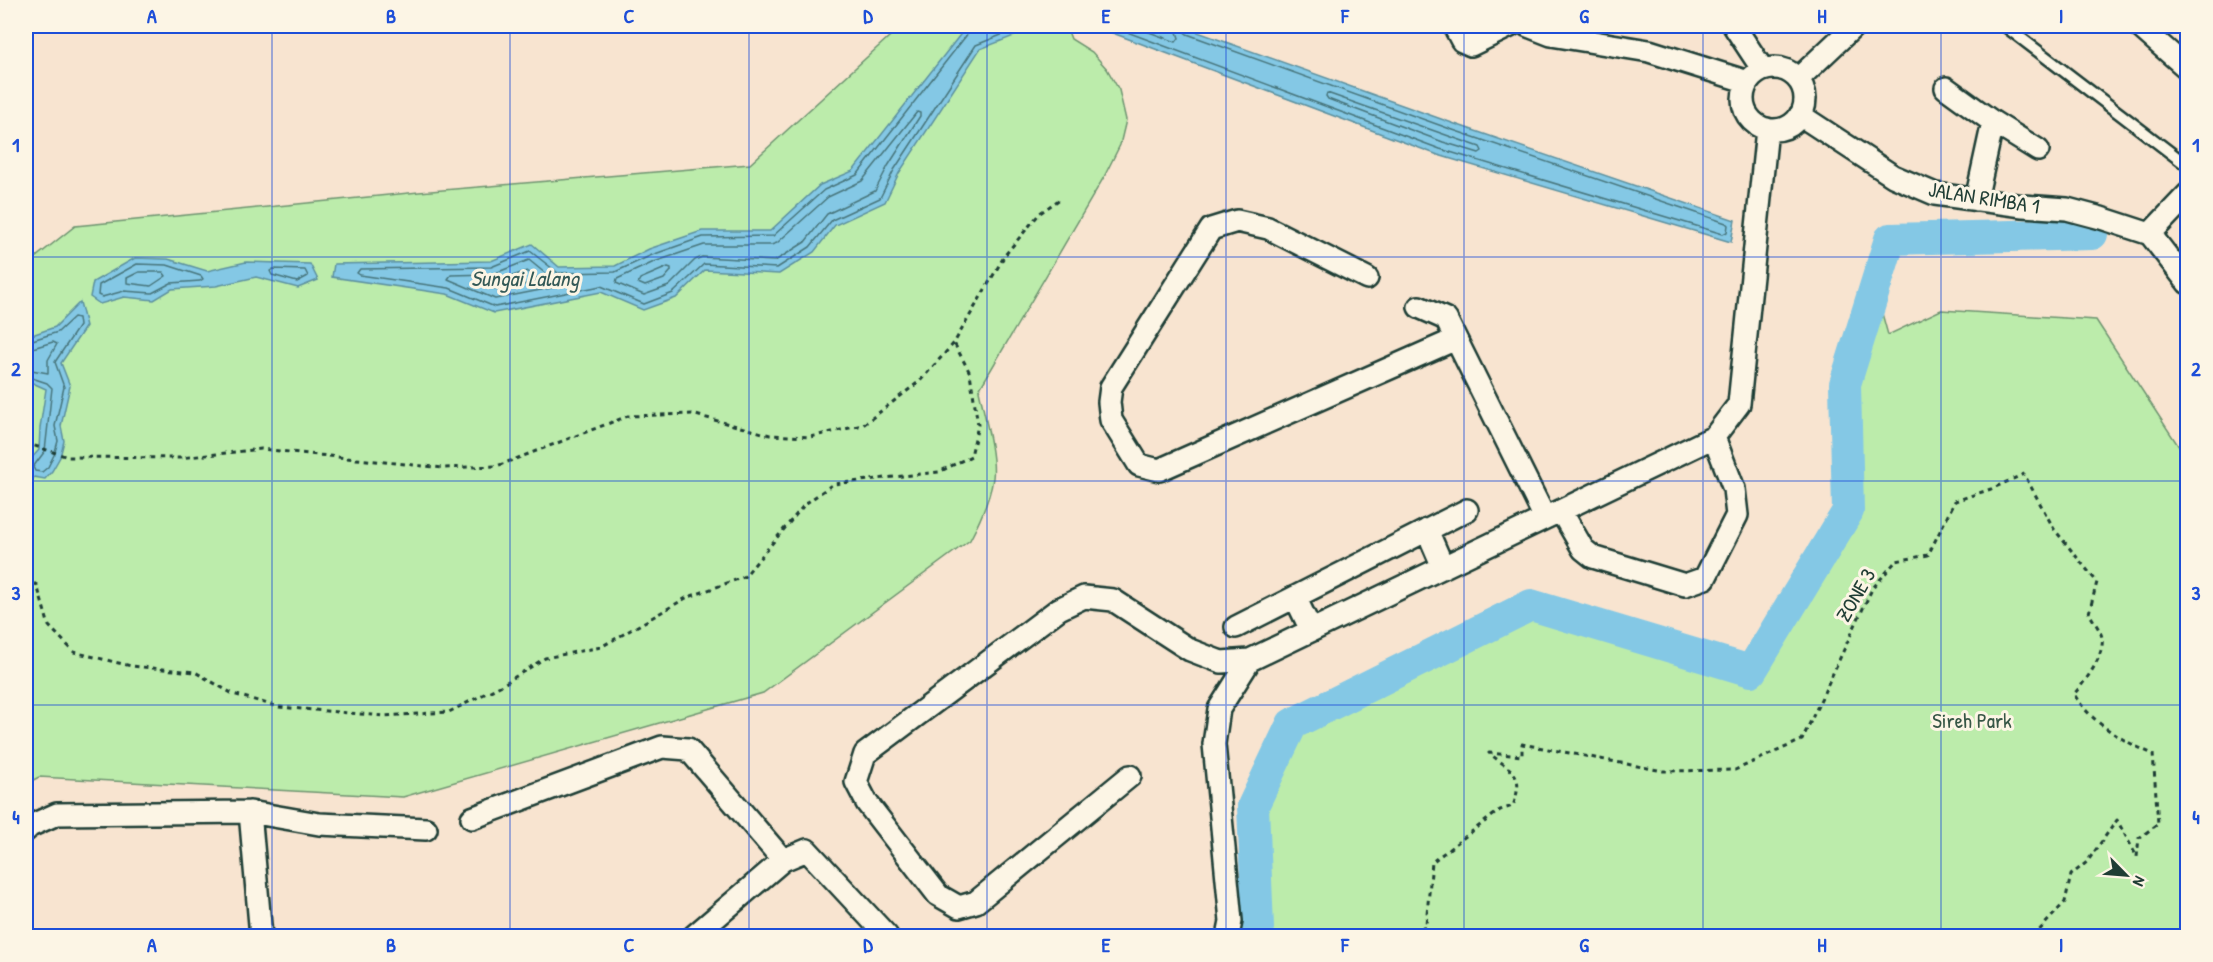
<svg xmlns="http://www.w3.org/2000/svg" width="2213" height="962" viewBox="0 0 2213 962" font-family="'Patrick Hand',sans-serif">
<rect width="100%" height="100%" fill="#f8e4d0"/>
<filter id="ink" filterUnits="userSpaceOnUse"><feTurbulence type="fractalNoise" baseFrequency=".0167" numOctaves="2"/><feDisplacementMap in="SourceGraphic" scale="12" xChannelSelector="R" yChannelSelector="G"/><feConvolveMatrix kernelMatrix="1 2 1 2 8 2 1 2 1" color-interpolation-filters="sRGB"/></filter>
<g filter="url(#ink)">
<path fill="#bcecab" stroke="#6e9470" stroke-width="1.5" d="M901,26H1066L1071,39L1092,52L1107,69L1119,90L1126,120L1120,145L1104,177L979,390C984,414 996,455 993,478C990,500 980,521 970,540L763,693L403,797L39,777L26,784V265L75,226L419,192L750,164Z
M1875,288L1888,335L1941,310L2096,320L2187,459V936H1249L1258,928L1253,806L1292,724L1531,605L1752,671L1848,511L1845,384Z"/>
<path fill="#84c8e5" stroke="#5c909e" stroke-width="1.5" d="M967,26H1040L980,49L899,173L885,202L835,225L814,252L779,274L705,270L676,298L643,310L601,292L494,313L447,294L332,277L334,264L491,261L532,244L559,267L615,266L649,249L702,231H770L820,185L853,171Z
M1094,26H1181L1455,124L1735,220L1731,242L1438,155Z
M135,258L168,259L207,271L246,262L310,264L318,280L298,288L256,277L216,286L172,289L154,300L124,297L100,304L90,297L93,282Z
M80,302L86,326L61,363L70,386L61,426L64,441L60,457L52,471L45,479L34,477L26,495V464L39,450L40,428L46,389L26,380V337L55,327Z"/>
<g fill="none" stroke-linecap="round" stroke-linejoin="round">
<path stroke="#47757b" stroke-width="1.5" d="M971,26L969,32L857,175L824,190L773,236L703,237L652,255L615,272L558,273L530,251L491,267L360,269L357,273L360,275L449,288L495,307L601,286L644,304L673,293L704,264L777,268L810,247L832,220L880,198L894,170L976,45L1024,26
M1111,26L1440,149L1723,234L1727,232L1728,225L1726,223L1453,130L1187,34L1183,31L1182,26
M1133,26L1176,42L1179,38L1175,26
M1327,93L1480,147L1482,151L1479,153L1443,142L1328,99L1326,96Z
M917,112L920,113V116L888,166L875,191L827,214L805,242L775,261L702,257L695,260L669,286L644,295L616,283L617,279L654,262L704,245H771L777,243L828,197L862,181Z
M529,260L552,279L560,282L561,286L495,299L448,279L451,275L493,274Z
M137,264L167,265L201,276L203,279L200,281L171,283L152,293L124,291L102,297L98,295L99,285Z
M668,267L671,268V271L664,279L645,286L638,283L640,279Z
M273,269L305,270L308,276L297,282L272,275L270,271Z
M527,271L537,278L536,282L497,290L492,287L493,283Z
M139,272H163L166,276L151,286L127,283V278Z
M26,342L58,332L74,317L78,318L79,326L55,362L64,387L55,426L58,441L54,455L48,467L42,472L35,471L33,467L45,451L52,388L47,383L26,376
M26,350L53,342L57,344L48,360V373L26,369"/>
<path stroke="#84c8e5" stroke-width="32" d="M1249,936L1258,928L1253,806L1292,724L1531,605L1751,671L1848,511L1845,384L1890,239L2092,234"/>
<defs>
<path id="service" d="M2005,26L2188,166"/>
<path id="minor" d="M1454,26L1462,41L1471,45L1510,26
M1528,26L1551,35L1649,51L1748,82
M1734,26L1763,70
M2139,26L2188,69
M1743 99a31 31 0 1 1 62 0a31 31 0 1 1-62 0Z
M1798,79L1854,26
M1946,88L1993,122L2038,150
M1800,115L1893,176L1935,194L2023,206L2067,209L2101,218L2150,234
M1976,200L1993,122
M2150,234L2188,283
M2150,234L2188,194
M1367,278L1268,228L1237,221L1211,229L1111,387L1109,402L1111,420L1139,465L1159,470L1456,339
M1419,307L1446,319L1545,518
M1561,511L1583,549L1593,557L1685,585L1705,578L1737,515L1734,489L1714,437
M1427,530L1443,567
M1295,597L1311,630
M1236,627L1467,510
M1130,776L976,902L959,907L938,895L867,803L856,782L865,754L1059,609L1084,597L1113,600L1190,650L1221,662L1250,660L1714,437L1739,404L1767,129
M250,812L261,936
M472,818L662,747L688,749L783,860
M26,830L30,826L57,814L250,812L319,824L426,829
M694,936L783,860L807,850L887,936
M1228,936L1231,921L1214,744L1219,709L1250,660"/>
</defs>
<use href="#service" stroke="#1f3d34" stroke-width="15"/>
<use href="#minor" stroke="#1f3d34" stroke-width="26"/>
<path stroke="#1f3d34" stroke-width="3" stroke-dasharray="4.5 4.5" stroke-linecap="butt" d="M26,443L68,457L180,458L261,449L443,468L497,466L628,416L692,414L770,435L810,437L863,425L920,381L954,343L1005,255L1040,213L1060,199
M26,579L37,585L49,626L74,652L131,666L195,672L233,694L279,707L384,716L449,712L502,685L545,658L601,647L686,598L744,577L805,504L833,484L939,472L971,456L978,425L970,373L954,343
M1415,936L1426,924L1432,862L1500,810L1513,806C1525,772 1513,773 1489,753L1522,756V744L1663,771L1735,770L1802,740L1872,589L1896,561L1928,555L1955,501L1991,489L2024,474L2054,529L2097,582L2089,613C2093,620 2098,627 2101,634C2108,652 2085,682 2074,694C2090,722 2124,742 2153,754L2158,824L2139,838L2137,857L2117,820L2087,862L2071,875L2065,902L2034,936"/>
<use href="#service" stroke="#fcf5e5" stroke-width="10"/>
<use href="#minor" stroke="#fcf5e5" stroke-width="21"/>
</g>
</g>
<path fill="none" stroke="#1d4ed8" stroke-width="1.5" stroke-opacity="0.55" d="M272,26V936M510,26V936M749,26V936M987,26V936M1226,26V936M1464,26V936M1703,26V936M1941,26V936M26,257H2188M26,481H2188M26,705H2188"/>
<g text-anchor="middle" stroke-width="6" stroke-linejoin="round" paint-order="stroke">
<g font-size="21" fill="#1f3d34" stroke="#fcf5e5">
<text transform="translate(1984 198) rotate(9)" y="7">JALAN RIMBA 1</text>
<text transform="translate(1856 595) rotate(-60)" y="7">ZONE 3</text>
</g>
<g font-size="21" fill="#375746" stroke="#fcf5e5">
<text x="1972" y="728">Sireh Park</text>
</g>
<g font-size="22" font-style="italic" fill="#335957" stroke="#fcf5e5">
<text x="525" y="286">Sungai Lalang</text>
</g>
</g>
<rect width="2213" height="962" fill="none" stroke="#fcf5e5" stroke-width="66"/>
<g transform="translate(2126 875) rotate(115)" stroke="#fcf5e5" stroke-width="4.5" paint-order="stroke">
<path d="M0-4.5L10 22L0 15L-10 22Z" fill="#1f3d34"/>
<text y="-9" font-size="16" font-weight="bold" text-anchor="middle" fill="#1f3d34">N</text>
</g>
<rect x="33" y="33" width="2147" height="896" fill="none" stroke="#1d4ed8" stroke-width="2"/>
<g font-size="20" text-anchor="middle" font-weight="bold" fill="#1d4ed8">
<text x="152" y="23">A</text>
<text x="391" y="23">B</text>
<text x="629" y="23">C</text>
<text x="868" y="23">D</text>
<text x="1106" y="23">E</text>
<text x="1345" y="23">F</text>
<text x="1584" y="23">G</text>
<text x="1822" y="23">H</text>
<text x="2061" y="23">I</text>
<text x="16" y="152">1</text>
<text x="2196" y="152">1</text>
<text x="16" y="376">2</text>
<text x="2196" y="376">2</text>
<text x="16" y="600">3</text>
<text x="2196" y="600">3</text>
<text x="16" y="824">4</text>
<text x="2196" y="824">4</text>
<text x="152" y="952">A</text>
<text x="391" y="952">B</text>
<text x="629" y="952">C</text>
<text x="868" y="952">D</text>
<text x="1106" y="952">E</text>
<text x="1345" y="952">F</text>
<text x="1584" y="952">G</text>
<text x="1822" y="952">H</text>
<text x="2061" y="952">I</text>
</g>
</svg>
